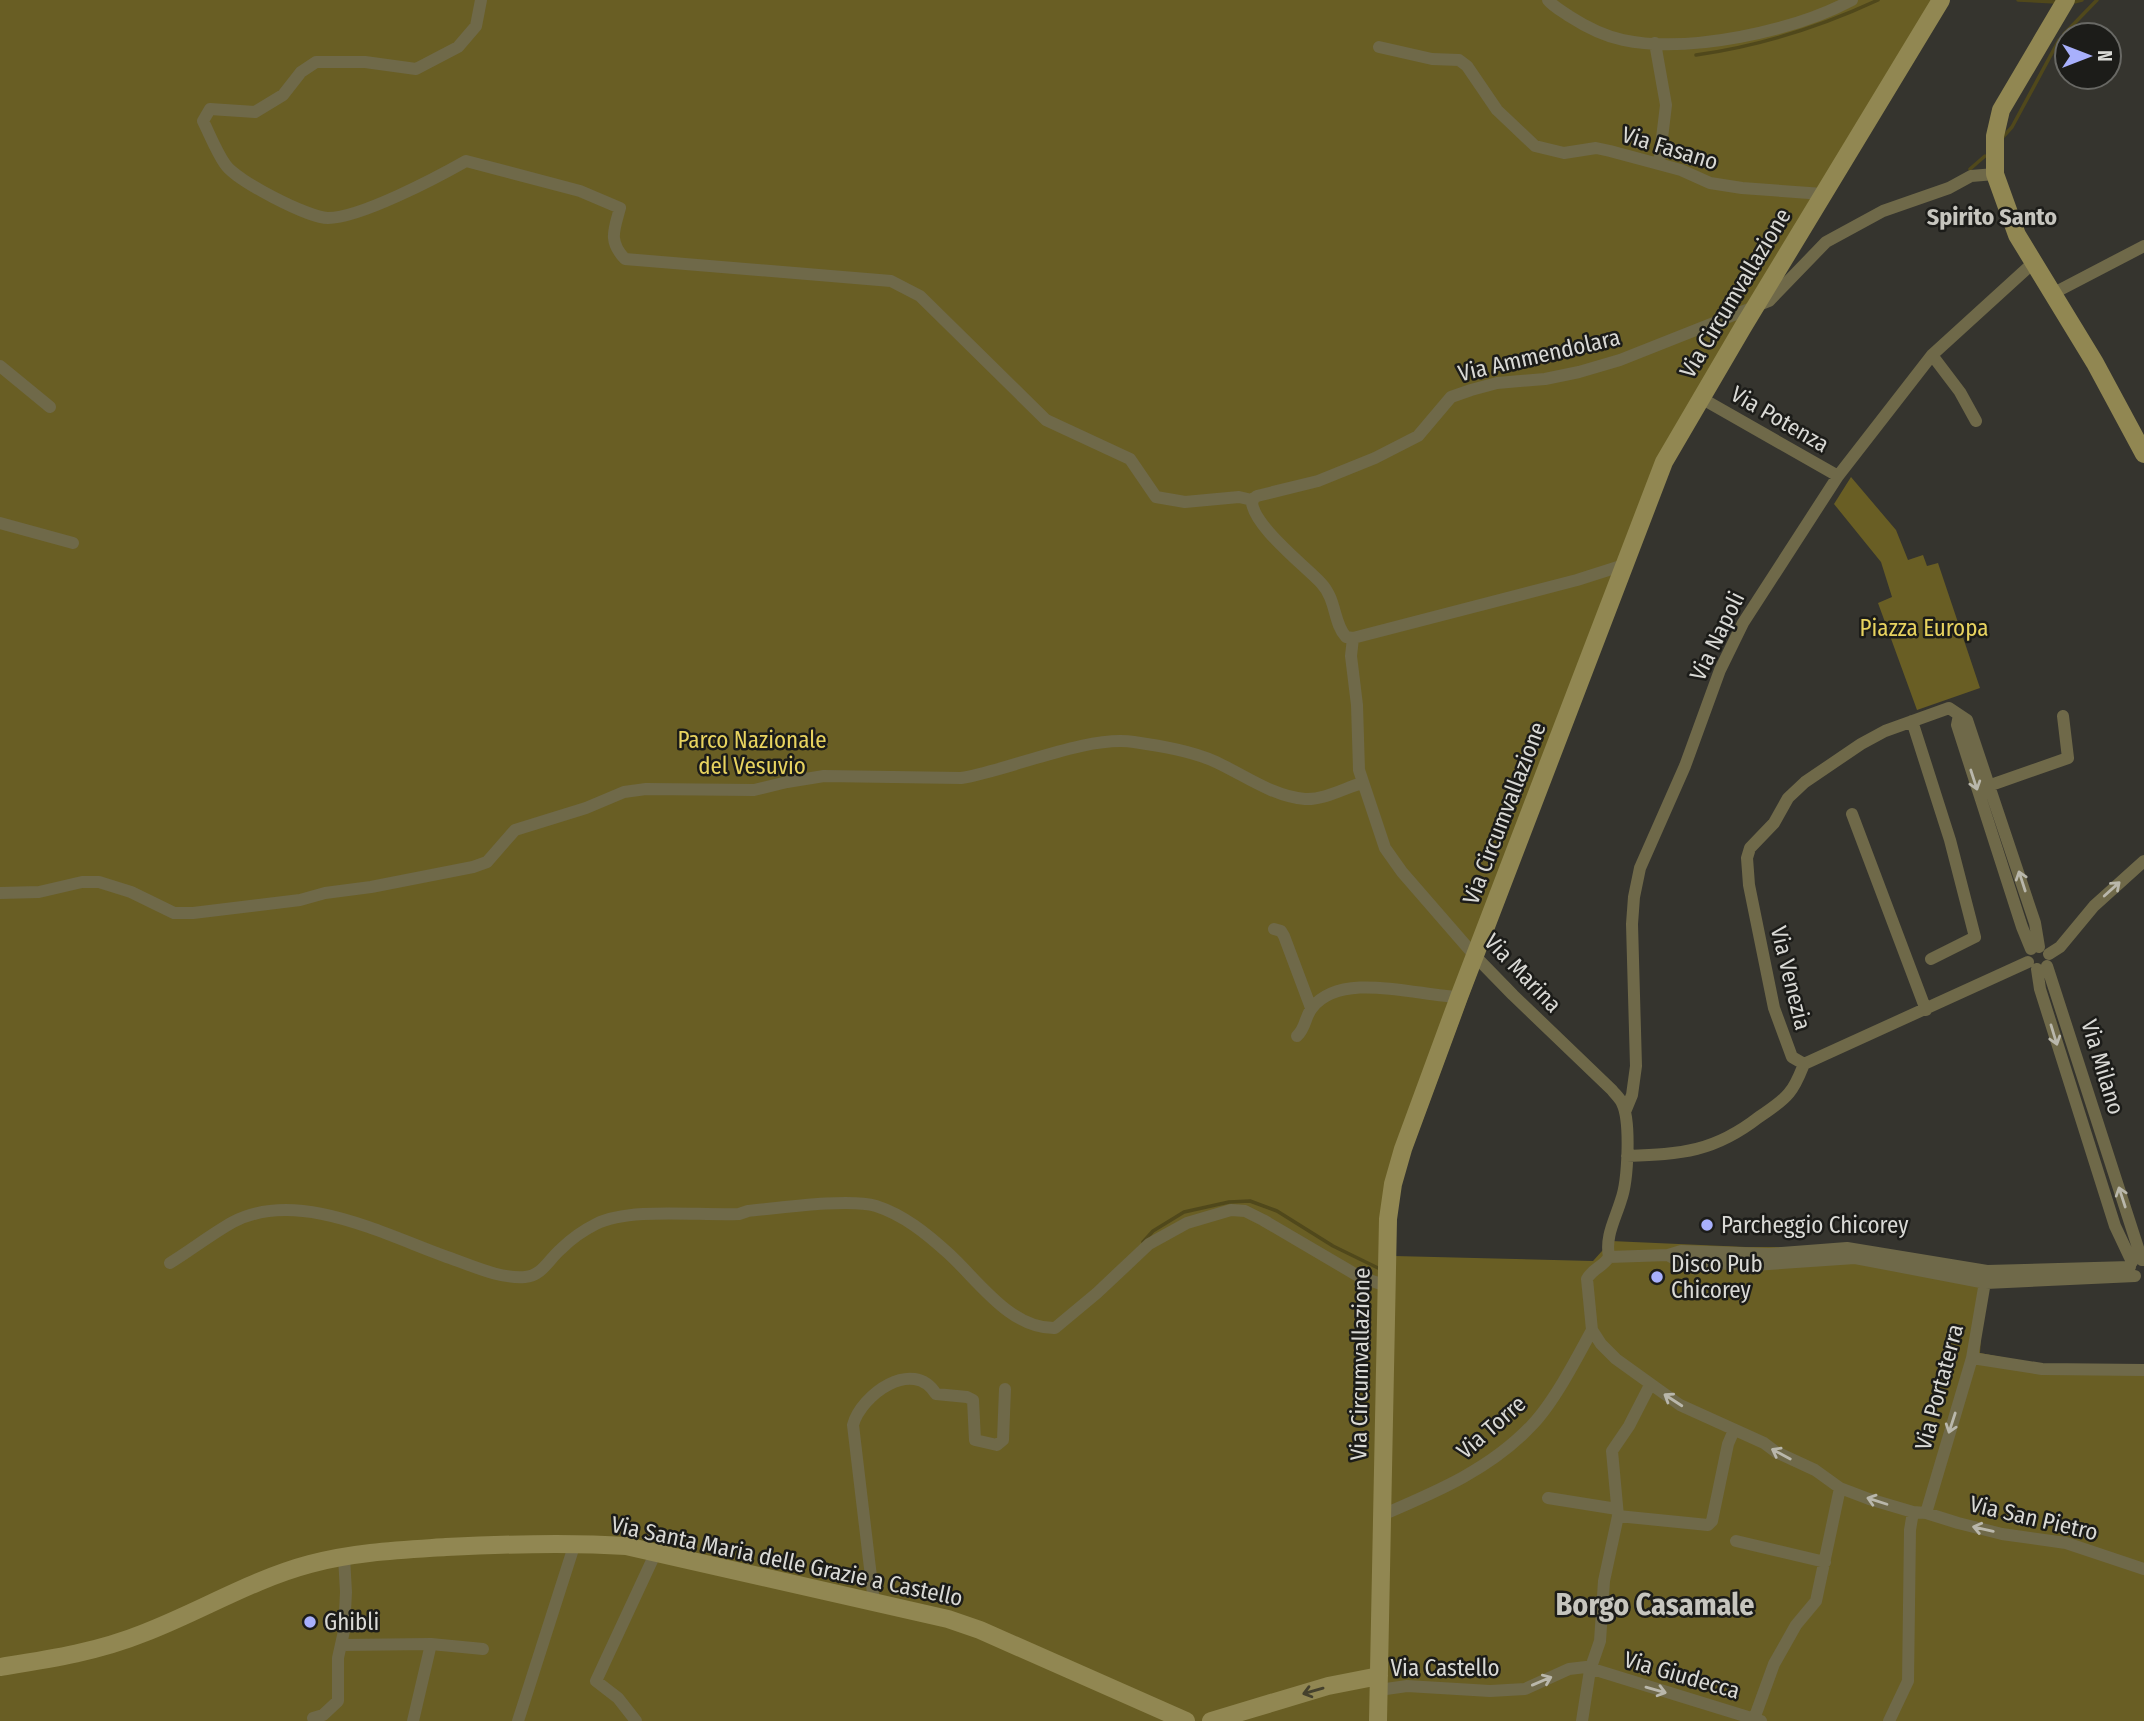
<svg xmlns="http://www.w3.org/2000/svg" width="2144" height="1721" viewBox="0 0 2144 1721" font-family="'Fira Sans Condensed',sans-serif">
<rect width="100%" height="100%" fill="#35342e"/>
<path fill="#695e24" d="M0,0H1948L1662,474L1399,1184L1394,1256L1593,1261L1611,1241L1746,1247H1859L1985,1268L1980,1353L2048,1366L2144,1364V1721H0Z
M1851,477L1896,530L1908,560L1923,555L1927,566L1938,563L1980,688L1917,710L1878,603L1892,597L1881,562L1834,504Z"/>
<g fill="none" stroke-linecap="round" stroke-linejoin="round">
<path stroke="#50481b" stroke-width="3.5" d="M2018,0L2056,2
M2074,2L2082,0
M2064,34L2097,0
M1696,55C1760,46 1820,27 1878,0
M2002,138L2012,127L2059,40
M1970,169L1985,156
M1143,1242L1153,1231L1184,1212L1229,1202L1250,1201L1277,1211L1333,1246L1378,1268"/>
<path stroke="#6f6949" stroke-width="12" d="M481,0L476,26L458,47L416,69L365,62H316L301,72L283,95L255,112L210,109L203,121C210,135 216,151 225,164C236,181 309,218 328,218C360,218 436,178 466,161L580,191L620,208C614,230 608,241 625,259L891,281L920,296L1046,420L1130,459L1156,497L1185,502L1239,497L1252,500
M1548,0C1554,7 1562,11 1569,16C1586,27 1604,36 1623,40C1688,54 1794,31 1852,0
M1655,43L1666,105L1659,163
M1379,47L1432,59L1459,60L1467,66L1497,110L1535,146L1564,153L1596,148L1610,151L1681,170L1710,183L1742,188L1823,194
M2052,294L2144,246
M1932,355L1960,392L1976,421
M0,366L50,407
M1701,398L1838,476
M0,523L73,543
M1624,565L1577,580L1353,638L1346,637C1333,623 1337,600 1321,583C1305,566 1250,523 1252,500L1257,496L1318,481L1375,458L1418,436L1451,397L1471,390L1497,383L1545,379L1579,372L1620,360L1769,301L1826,242L1883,211L1949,188L1971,176L1995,174
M1353,638L1351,656L1357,705L1359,770L1385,848L1402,872L1475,956L1513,995L1612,1090C1615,1094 1620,1098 1622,1103C1631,1121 1628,1181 1621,1200C1615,1220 1605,1236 1609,1257
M1959,715L1957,725L2022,927L2031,949
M1912,721L1950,840L1975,937L1931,959
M1991,785L2068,758L2063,716
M1852,814L1926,1010
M0,893L39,892L82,882H99L131,892L174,913H193L300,900L325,893L371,887L473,867L487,862L515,830L586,808L624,792L646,789L754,790L787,782L824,776L961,778C1011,770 1086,735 1134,742C1161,746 1192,751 1216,762C1244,775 1274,797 1305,799C1324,800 1345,788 1362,783
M1274,929L1281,931L1284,936L1311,1008
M2049,954L2060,947L2094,906L2144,861
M2028,962L1804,1064L1792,1057L1774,1008L1749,885L1747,858L1750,848L1774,823L1788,798L1805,782L1861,744L1885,731L1949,708L1967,720L2035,923L2039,947
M2047,966L2142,1260H2144
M2037,969L2040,989L2115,1226L2132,1262
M1297,1036C1306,1028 1305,1016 1312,1008C1341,970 1418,996 1459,997
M1625,1112L1632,1095L1636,1066L1632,924L1634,897L1640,868L1685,766L1720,670L1743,623L1838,476L1932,355L2033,263
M1627,1156C1682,1154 1714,1152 1759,1117C1769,1110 1781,1103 1789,1093C1796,1085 1800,1074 1804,1064
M1668,1255L1680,1262L1754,1265L1855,1258L1986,1283L2135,1276
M1609,1257C1603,1267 1592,1269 1587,1279L1592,1330L1601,1344L1616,1359L1680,1405L1764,1443L1776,1452L1815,1470L1840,1488L1869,1499L1913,1512L1926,1513L1958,1523L2002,1534L2066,1543L2144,1569
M1609,1257L1668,1255L1681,1251L1769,1254L1847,1248L1987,1271L2130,1267
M170,1263C191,1250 213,1233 233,1222C298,1188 385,1235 447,1257C471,1265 499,1279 525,1277C542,1276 549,1259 561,1249C570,1240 584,1230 596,1224C630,1207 700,1216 739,1214L748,1211C779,1208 849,1198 876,1206C904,1215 927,1234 948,1253C978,1280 1010,1329 1055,1328L1097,1293L1149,1244L1187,1223L1231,1210L1245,1211L1263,1220L1360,1277L1387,1286
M1972,1358L2042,1369L2144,1370
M1548,1498L1617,1509
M1926,1513L1972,1358L1986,1276
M1382,1515C1436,1492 1491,1469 1532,1425C1554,1402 1577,1358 1592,1330
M1618,1516L1708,1525L1712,1521L1728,1444L1734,1430
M1736,1541L1825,1562
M874,1602L853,1425C861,1395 913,1357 936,1394L967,1397L973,1400L975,1440L997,1445L1003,1440L1005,1389
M341,1645L431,1644L483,1649
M1379,1690L1407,1686L1490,1691L1525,1689L1569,1669L1586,1667L1761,1721
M313,1718L323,1715L338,1701V1658L344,1631L346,1592L344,1557
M1754,1719L1774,1664L1796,1625L1816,1601L1840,1488
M413,1721L431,1644
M518,1721L575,1543
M636,1721L618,1698L596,1681L656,1552
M1582,1721L1590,1670L1600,1641L1604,1581L1618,1516L1612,1451L1629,1426L1650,1385
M1889,1721L1908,1681L1910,1530L1913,1512"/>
<path stroke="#918752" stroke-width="18" d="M2066,0L2001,110L1995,136V174L2017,235L2095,363L2144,454
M0,1667C50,1659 97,1652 144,1633C199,1612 253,1579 310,1564C354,1552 401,1550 446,1547C507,1544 566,1542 626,1546L948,1619L980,1630L1186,1721
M1211,1721L1328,1686L1379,1676
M1378,1721L1388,1219L1393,1184L1403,1149L1459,997L1664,462L1743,327L1941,0"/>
</g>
<defs><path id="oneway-shaft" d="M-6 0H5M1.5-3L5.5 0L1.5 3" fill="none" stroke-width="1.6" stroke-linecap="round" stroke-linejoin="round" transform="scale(1.75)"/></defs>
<g stroke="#b9b7ab">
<use href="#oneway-shaft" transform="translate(1974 780) rotate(72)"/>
<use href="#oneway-shaft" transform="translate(2022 881) rotate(-108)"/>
<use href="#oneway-shaft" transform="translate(2112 889) rotate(-42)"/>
<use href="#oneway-shaft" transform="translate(2054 1035) rotate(73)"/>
<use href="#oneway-shaft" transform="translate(2122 1197) rotate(-108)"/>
<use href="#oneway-shaft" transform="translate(1673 1400) rotate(-147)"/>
<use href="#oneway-shaft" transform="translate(1952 1423) rotate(108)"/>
<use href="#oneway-shaft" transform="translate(1781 1454) rotate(-152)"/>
<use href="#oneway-shaft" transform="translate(1877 1501) rotate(-162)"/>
<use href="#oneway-shaft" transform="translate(1983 1529) rotate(-167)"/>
<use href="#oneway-shaft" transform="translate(1542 1681) rotate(-23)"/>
<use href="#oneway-shaft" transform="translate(1656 1690) rotate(16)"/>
</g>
<use stroke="#45412d" href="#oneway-shaft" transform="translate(1313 1691) rotate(164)"/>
<g fill="#a8b0fc" stroke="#1c1c19" stroke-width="2.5">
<circle cx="1707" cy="1225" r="7"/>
<circle cx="1657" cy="1277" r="7"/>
<circle cx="310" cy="1622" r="7"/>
</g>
<g text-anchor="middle" stroke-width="5" stroke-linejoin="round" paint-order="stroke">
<g font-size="23" fill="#d9d9d5" stroke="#1c1c19">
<text transform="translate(1670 148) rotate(17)" y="8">Via Fasano</text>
<text transform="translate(1735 293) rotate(-59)" y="8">Via Circumvallazione</text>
<text transform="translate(1539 355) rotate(-13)" y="8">Via Ammendolara</text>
<text transform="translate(1780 419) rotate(30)" y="8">Via Potenza</text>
<text transform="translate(1717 636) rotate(-64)" y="8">Via Napoli</text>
<text transform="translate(1504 813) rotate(-69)" y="8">Via Circumvallazione</text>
<text transform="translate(1523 973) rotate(46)" y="8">Via Marina</text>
<text transform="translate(1791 978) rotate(76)" y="8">Via Venezia</text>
<text transform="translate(2103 1067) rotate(73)" y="8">Via Milano</text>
<text transform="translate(1360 1364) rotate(-89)" y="8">Via Circumvallazione</text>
<text transform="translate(1939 1387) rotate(-75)" y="8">Via Portaterra</text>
<text transform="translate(1491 1427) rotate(-41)" y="8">Via Torre</text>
<text transform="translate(2034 1518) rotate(13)" y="8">Via San Pietro</text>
<text transform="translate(787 1561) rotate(12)" y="8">Via Santa Maria delle Grazie a Castello</text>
<text x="1445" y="1676">Via Castello</text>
<text transform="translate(1682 1675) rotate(16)" y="8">Via Giudecca</text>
</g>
<g font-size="23" fill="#e8d35f" stroke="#1c1c19">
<text x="1924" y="636">Piazza Europa</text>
<text x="752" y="748">Parco Nazionale<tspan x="752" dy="26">del Vesuvio</tspan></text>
</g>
<g font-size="23" fill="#d9d9d5" stroke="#1c1c19" text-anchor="start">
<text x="1721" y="1233">Parcheggio Chicorey</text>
<text x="1671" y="1272">Disco Pub<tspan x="1671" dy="26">Chicorey</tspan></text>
<text x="324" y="1630">Ghibli</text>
</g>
<g font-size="24" font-weight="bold" fill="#c6c5be" stroke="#1c1c19">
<text x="1992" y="225">Spirito Santo</text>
</g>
<g font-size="30" font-weight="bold" fill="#c6c5be" stroke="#1c1c19">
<text x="1655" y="1615">Borgo Casamale</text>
</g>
</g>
<g transform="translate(2088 56) rotate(90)"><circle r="33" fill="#1c1c19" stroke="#686864" stroke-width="2"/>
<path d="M0-5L12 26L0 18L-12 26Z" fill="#a8b0fc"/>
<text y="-10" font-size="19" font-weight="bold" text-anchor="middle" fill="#d9d9d5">N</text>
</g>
</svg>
